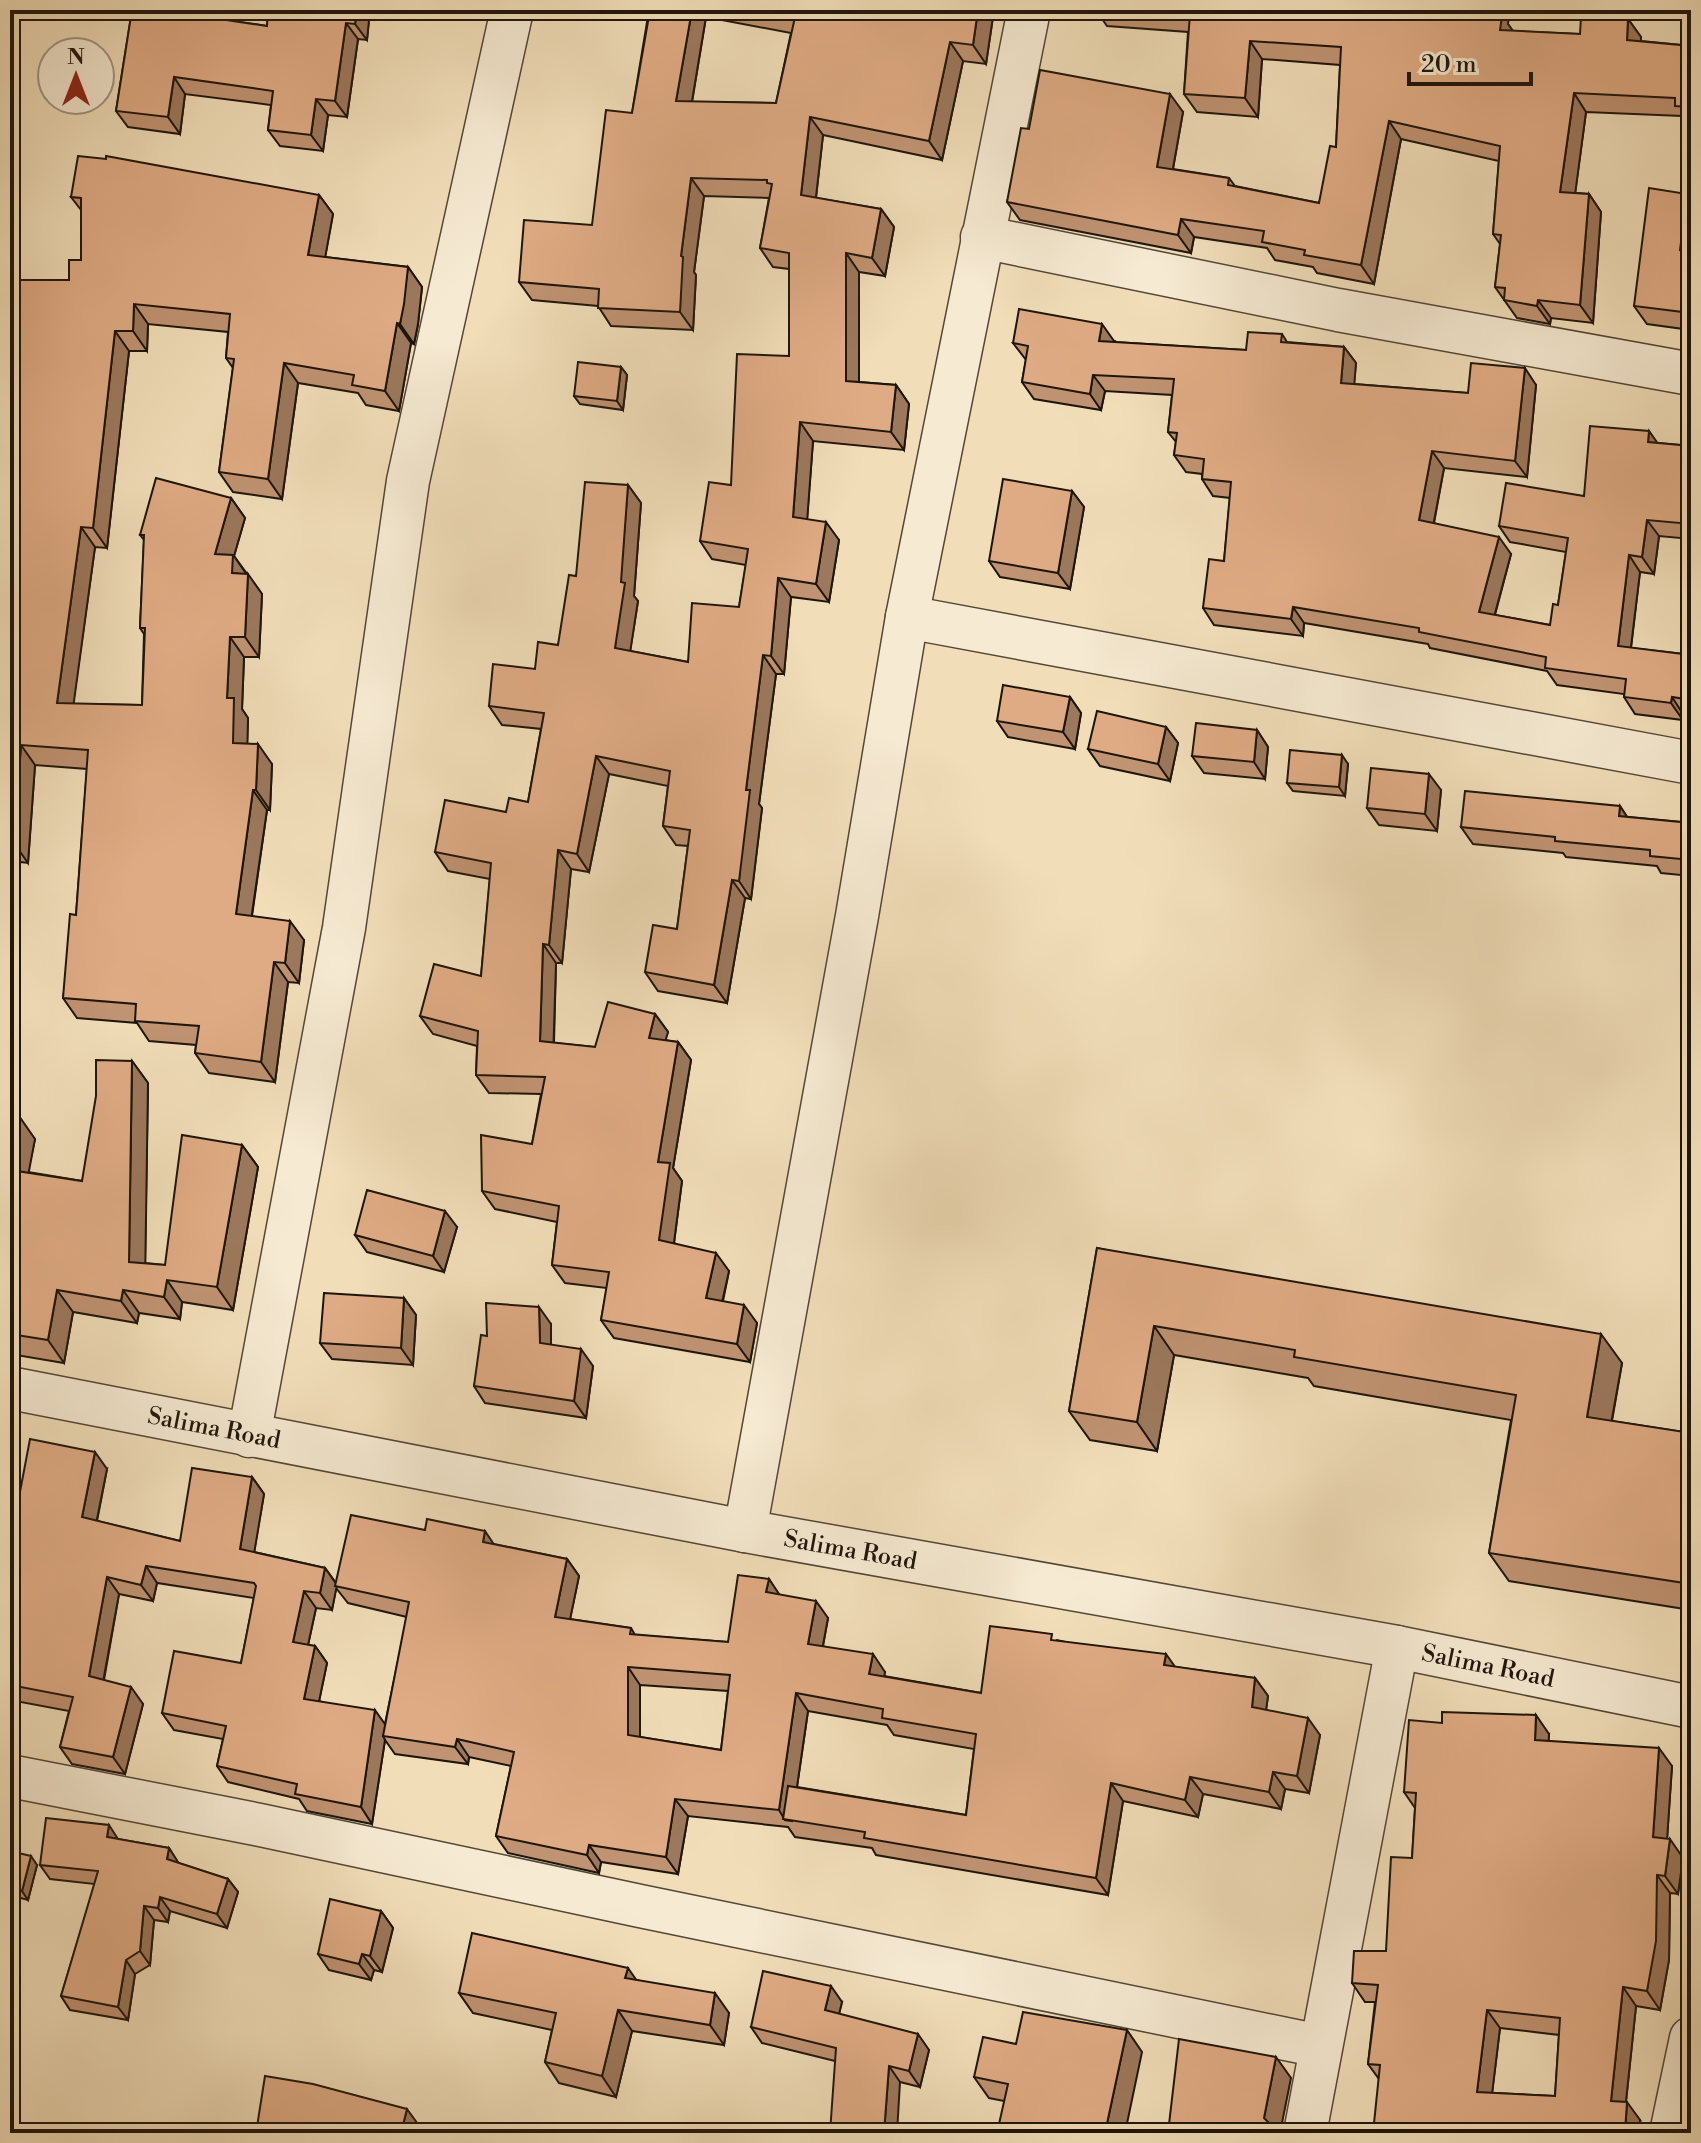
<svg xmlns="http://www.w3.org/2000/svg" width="1701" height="2143" viewBox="0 0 1701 2143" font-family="'Libre Bodoni',serif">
<rect width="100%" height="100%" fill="#f1deb9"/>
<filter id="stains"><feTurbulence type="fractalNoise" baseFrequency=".0025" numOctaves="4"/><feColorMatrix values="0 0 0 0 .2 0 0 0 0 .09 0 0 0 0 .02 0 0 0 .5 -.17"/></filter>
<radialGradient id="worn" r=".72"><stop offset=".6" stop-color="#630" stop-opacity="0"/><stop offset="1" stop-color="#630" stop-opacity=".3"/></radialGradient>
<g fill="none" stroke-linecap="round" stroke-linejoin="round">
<defs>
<g id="street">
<path d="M982,237L1338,310L1691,374"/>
<path d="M907,617L1691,763"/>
<path id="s1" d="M10,1388L745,1531L1397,1647L1691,1707"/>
<path d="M249,1436L344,928L408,481L512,10"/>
<path d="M745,1531L857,916L907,617L1029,10"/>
<path d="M10,1776L260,1825L640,1906L1320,2046"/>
<path d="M1305,2133L1397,1647"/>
<path d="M1671,2133L1691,2038"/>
</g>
</defs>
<use href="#street" stroke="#534736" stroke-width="45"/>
<use href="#street" stroke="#f6ead2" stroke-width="42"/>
</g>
<path fill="#c09372" stroke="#1e150b" stroke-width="2" fill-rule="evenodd" d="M132,10H213L212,18L267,26L268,10H370L367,40L358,39L347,117L328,115L323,151L280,146L268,130L271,105L185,94L180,134L128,127L116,111Z
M649,10H994L986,64L963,61L942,160L823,135L816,198L881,209L894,227L885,276L859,272V382L896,385L909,404L904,450L813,441L807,519L839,540L829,602L791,597L784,674H776L759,804L762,808L751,899L745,898L727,1003L658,991L645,972L677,929L688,846L676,845L663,826L668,786L609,774L589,872L571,869L562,963H556L554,1043L595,1047L655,1014L668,1032L665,1040L678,1042L691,1060L673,1168L682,1181L674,1243L729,1271L723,1301L757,1323L750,1362L614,1338L601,1320L607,1288L565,1283L552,1265L557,1222L495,1209L482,1191L532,1144L541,1094L489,1093L476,1075L477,1046L433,1034L420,1016L481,976L490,879L448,871L435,852L506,812L528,802L541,729L502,725L489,706L535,669L558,645L576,576L628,485L641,503L634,596L638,601L630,651L688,662L739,607L746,565L712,559L700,541L731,485L789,356V269L773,267L760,248L769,198L704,196L694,272L696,275L693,330L611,326L598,306L532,300L519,282L592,225L632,113ZM706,17L791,33L776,103L692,102Z
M1096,10H1509L1508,24L1513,31L1580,34L1628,19L1641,37V41L1691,46V124H1687L1682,116L1586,112L1575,193L1589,194L1601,212L1593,323L1551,318L1550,324L1517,318L1495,287L1500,244L1493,234L1499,161L1401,139L1374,284L1317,273L1313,267L1275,260L1267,248L1194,237L1191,253L1020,220L1007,202L1029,129L1183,112L1173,169L1229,178L1235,186L1319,203L1336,147L1340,65L1262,59L1258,117L1197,112L1184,94L1188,32L1107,26Z
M319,195L333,214L325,257L408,267L422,287L418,324L414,344L411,343L399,411L366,405L358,393L298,383L282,499L233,492L219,472L233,368L226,358L228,332L148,324L147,351H129L107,548L95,547L73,704L142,705L144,634L140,628L144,540L140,535L231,498L245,518L234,556L262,594L259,657H244L242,709L248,718L247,743L272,764L270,810H267L252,916L304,940L299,983L288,982L275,1082L209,1073L195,1053L196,1045L149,1041L137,1023L77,1018L63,998L76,915L87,769L35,765L28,863L20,862L13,993H10V280H69L81,260V210L71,197Z
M1691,199V330L1647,324L1634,306Z
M1282,334L1287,342L1344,347L1356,363L1354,384L1468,393L1536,385L1527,477L1444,468L1434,523L1511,554L1495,615L1550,625L1558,605L1566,552L1510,542L1499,526L1584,496L1649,431L1657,443L1691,446V539L1659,536L1654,574L1640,572L1631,648L1691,655V715L1683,714V720L1635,714L1624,697V694L1557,685L1547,671L1430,648L1428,644L1304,623L1303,636L1214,625L1203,608L1224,561L1230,498L1213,496L1202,479V474L1186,472L1174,455L1176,442L1168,432L1172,395L1105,391L1101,410L1034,399L1022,382L1026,360L1013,343L1114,341L1113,342L1246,350Z
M621,367L627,375L623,410L580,404L574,396Z
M1072,491L1084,507L1070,589L1000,577L989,561Z
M1070,697L1081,713L1075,749L1008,737L997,721Z
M1166,727L1178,743L1170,781L1100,766L1088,749Z
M1257,730L1268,747L1265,779L1204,773L1192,756Z
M1348,764L1345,796L1293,791L1287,783Z
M1441,790L1437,831L1379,825L1367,808Z
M1620,806L1627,817L1691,823V876L1661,873L1657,866L1566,857L1563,853L1473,844L1461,827Z
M132,1061L148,1083L145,1263L165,1265L242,1145L258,1167L233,1310L182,1302L180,1319L139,1313L137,1323L73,1312L64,1363L10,1354V1115L35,1139L28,1172L82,1181Z
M457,1227L444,1272L367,1252L355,1235Z
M1097,1248L1622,1363L1612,1421L1691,1433V1610L1509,1581L1489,1553L1511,1420L1314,1386L1308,1378L1174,1355L1157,1451L1090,1440L1069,1411Z
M404,1298L416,1315L413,1365L332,1359L320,1343Z
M551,1324V1345L593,1366L586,1418L485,1403L474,1386L487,1336Z
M107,1469L97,1521L180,1541L252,1477L264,1494L254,1552L325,1568L336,1583L494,1544L567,1559L579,1576L570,1619L631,1628L635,1635L728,1642L769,1579L779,1595L828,1618L823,1646L885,1672L884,1676L981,1693L1057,1640L1175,1667L1255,1678L1268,1696L1266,1710L1320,1735L1309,1793L1285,1789L1281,1809L1203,1794L1198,1817L1123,1801L1108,1895L876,1855L872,1848L795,1837L788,1827L688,1816L678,1874L601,1862L599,1873L508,1853L496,1836L511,1766L469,1757L468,1764L395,1754L385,1740L372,1824L307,1811L299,1799L228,1782L217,1766L223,1739L174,1730L162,1713L241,1663L254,1598L157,1583L153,1601L119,1594L104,1680L143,1704L125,1774L72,1764L60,1747L69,1711L10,1700V1533L12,1534ZM336,1588L348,1603L407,1617L385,1724L319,1701L327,1663L315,1646L308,1645L316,1608L332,1610ZM640,1685L728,1691L721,1750L640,1737ZM808,1711L887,1725L894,1735L974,1749L966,1815L797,1787Z
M1549,1734L1548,1741L1672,1766L1667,1839L1683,1858L1678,1894L1670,1893L1669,1960L1660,2010L1636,2006L1626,2102L1640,2120L1379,2079L1368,2064L1375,2002H1365L1352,1983L1386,1951L1412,1858L1415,1808L1404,1792ZM1500,2028L1559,2035L1555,2096L1492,2093Z
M118,1839L169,1848L178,1863L228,1879L238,1892L227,1928L170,1911L168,1922L154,1920L150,1965L135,1974L128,2020L70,2010L61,1996L95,1884L50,1879L40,1865Z
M10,1851L37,1865L28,1900L10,1895Z
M381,1911L393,1928L382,1972L374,1970L371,1980L329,1970L318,1954Z
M637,1980L729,2013L724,2045L632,2031L616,2097L559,2083L545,2062L552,2030L473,2013L459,1993Z
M842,2002L839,2014L929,2050L920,2087L900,2082L835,2061L762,2043L751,2027Z
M1016,2044L1142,2052L1004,2101L989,2098L974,2077Z"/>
<path fill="#9c785c" stroke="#1e150b" stroke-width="2" d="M200,10H213L211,33L199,16Z
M357,10H370L367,40L355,24Z
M692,10H702L706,17L689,119L676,101Z
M978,10H994L986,64L973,45Z
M1495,10H1509L1508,24L1515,34L1500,30L1495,15Z
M1628,19L1641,37L1640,58L1627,40Z
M346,23L358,39L347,117L335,101Z
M1250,41L1262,59L1258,117L1245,98Z
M950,42L963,61L942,160L929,141Z
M174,77L185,94L180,134L168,117Z
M1574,93L1586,112L1573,210L1560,192Z
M1170,94L1183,112L1170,185L1157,167Z
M316,99L328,115L323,151L311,135Z
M810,117L823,135L814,214L801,195Z
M1389,121L1401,139L1374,284L1361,265Z
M691,178L704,196L694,272L696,275L693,330L680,312L681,256Z
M1589,194L1601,212L1593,323L1580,305Z
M1687,194L1691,199V266L1680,250Z
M319,195L333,214L322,275L308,255Z
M881,209L894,227L885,276L872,258Z
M1181,219L1194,237L1191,253L1178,235Z
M846,253L859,272V399L846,381Z
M408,267L422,287L418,324L414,344L400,324Z
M1538,300L1551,318L1550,324L1537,306Z
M134,304L148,324L147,351L133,331Z
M397,323L411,343L399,411L385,391Z
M1102,324L1114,341L1111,358L1099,341Z
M115,331L129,351L107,548L93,528Z
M1344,347L1356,363L1353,400L1341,383Z
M284,363L298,383L282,499L268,479Z
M621,367L627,375L623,410L617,401Z
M1525,368L1536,385L1527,477L1515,461Z
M1093,375L1105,391L1101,410L1090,394Z
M896,385L909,404L904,450L891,432Z
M800,422L813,441L806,536L793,517Z
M1649,431L1661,448L1648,442Z
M1432,451L1444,468L1431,537L1419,520Z
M628,485L641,503L634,596L638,601L628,666L615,648Z
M1072,491L1084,507L1070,589L1058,573Z
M231,498L245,518L234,556L247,575L232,573L215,554Z
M1647,520L1659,536L1654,574L1642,557Z
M826,522L839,540L829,602L816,584Z
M81,527L95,547L71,723L57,703Z
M1499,537L1511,554L1491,628L1479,612Z
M1629,555L1640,572L1629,663L1618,646Z
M248,574L262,594L259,657L245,637Z
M778,578L791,597L784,674L771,656Z
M1293,607L1304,623L1303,636L1291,619Z
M230,637L244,657L242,709L248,718L247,763L233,743L227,698Z
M763,655L776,674L759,804L762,808L751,899L739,881L746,790Z
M1070,697L1081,713L1075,749L1063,732Z
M1672,697L1683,714V720L1671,703Z
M1166,727L1178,743L1170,781L1158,764Z
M1257,730L1268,747L1265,779L1254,762Z
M258,744L272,764L270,810L256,790Z
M21,745L35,765L28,863L14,843Z
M1342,755L1348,764L1345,796L1339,787Z
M596,756L609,774L589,872L577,854Z
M1429,774L1441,790L1437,831L1425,814Z
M253,790L267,810L249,934L236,914Z
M1620,806L1631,823L1619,816Z
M10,848L20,862L13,993L10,988Z
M558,850L571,869L562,963L549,945Z
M732,880L745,898L727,1003L714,985Z
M290,921L304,940L299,983L285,963Z
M543,944L556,963L553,1060L540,1041Z
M274,962L288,982L275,1082L261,1062Z
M655,1014L668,1032L661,1056L649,1038Z
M678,1042L691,1060L673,1168L682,1181L672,1258L659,1240L658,1162Z
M132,1061L148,1083L145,1285L129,1262Z
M19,1116L35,1139L25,1192L10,1171V1163Z
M242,1145L258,1167L233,1310L217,1287Z
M445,1211L457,1227L444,1272L433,1256Z
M716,1253L729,1271L719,1316L706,1298Z
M167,1280L182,1302L180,1319L164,1297Z
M57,1290L73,1312L64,1363L48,1340Z
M123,1290L139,1313L137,1323L121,1301Z
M404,1298L416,1315L413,1365L401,1348Z
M744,1305L757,1323L750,1362L737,1344Z
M539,1307L551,1324V1360L540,1343Z
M1154,1326L1174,1355L1157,1451L1137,1422Z
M1601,1334L1622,1363L1607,1446L1587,1417Z
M581,1349L593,1366L586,1418L574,1401Z
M95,1452L107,1469L94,1534L82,1517Z
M252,1477L264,1494L252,1566L240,1549Z
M485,1531L497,1549L483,1542Z
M567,1559L579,1576L567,1634L555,1617Z
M146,1566L157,1583L153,1601L141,1585Z
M325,1568L337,1585L332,1610L320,1593Z
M107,1577L119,1594L101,1693L89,1676Z
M769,1579L781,1597L766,1592Z
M304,1591L316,1608L305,1659L293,1642Z
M816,1601L828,1618L820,1661L808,1644Z
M315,1646L327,1663L316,1716L304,1699Z
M873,1654L885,1672L882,1691L869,1674Z
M1166,1654L1178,1671L1164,1665Z
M628,1667L640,1685V1752L628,1735Z
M1255,1678L1268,1696L1264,1725L1252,1707Z
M131,1687L143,1704L125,1774L113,1757Z
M796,1693L808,1711L792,1821L785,1820L779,1810Z
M375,1710L387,1727L383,1736L385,1740L372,1824L361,1807Z
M1536,1715L1549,1734L1548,1758L1535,1740Z
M1308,1718L1320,1735L1309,1793L1297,1776Z
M457,1739L469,1757L468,1764L455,1747Z
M1659,1748L1672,1766L1666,1855L1653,1837Z
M1273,1772L1285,1789L1281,1809L1269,1792Z
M1190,1777L1203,1794L1198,1817L1185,1800Z
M1111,1783L1123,1801L1108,1895L1096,1878Z
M675,1799L688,1816L678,1874L666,1857Z
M109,1825L118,1839L107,1837Z
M1670,1839L1683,1858L1678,1894L1665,1876Z
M589,1845L601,1862L599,1873L587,1855Z
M169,1848L178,1862L176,1873L167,1859Z
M31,1856L37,1865L28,1900L22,1891Z
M1657,1875L1670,1893L1669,1960L1660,2010L1647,1991Z
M228,1879L238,1892L227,1928L217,1914Z
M160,1897L170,1911L168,1922L158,1908Z
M144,1906L154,1920L150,1965L140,1951Z
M381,1911L393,1928L382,1972L370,1956Z
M362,1954L374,1970L371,1980L359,1964Z
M126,1960L135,1974L128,2020L118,2007Z
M628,1968L642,1988L625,1978Z
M831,1986L842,2002L836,2026L825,2010Z
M1623,1987L1636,2006L1624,2120L1611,2101Z
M715,1993L729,2013L724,2045L710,2025Z
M618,2010L632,2031L616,2097L602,2076Z
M1487,2010L1500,2028L1490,2111L1477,2092Z
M1127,2030L1142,2052L1125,2133H1105Z
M918,2034L929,2050L920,2087L909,2071Z
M1276,2057L1291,2078L1280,2133H1270L1264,2118Z
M889,2066L900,2082L897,2133H884Z
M1627,2102L1640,2120L1639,2133H1625Z
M407,2109L420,2127L418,2133H401Z"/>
<path fill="#dfab84" stroke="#1e150b" stroke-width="2" fill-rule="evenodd" d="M132,10H200L199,16L267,26L268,10H357L355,24L346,23L335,101L316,99L311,135L268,130L273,91L174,77L168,117L116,111Z
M650,10H692L676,101L776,103L795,17L755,10H978L973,45L950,42L929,141L810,117L801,195L881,209L872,258L846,253V381L896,385L891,432L800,422L793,517L826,522L816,584L778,578L771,656L763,655L746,790H750L739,881L732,880L714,985L645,972L653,925L677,929L690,830L663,826L670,771L596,756L577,854L558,850L549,945L543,944L540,1041L595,1047L608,1002L655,1014L649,1038L678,1042L658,1162L670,1163L659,1240L716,1253L706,1298L744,1305L737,1344L601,1320L609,1272L552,1265L559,1206L482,1191L481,1135L532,1144L545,1077L476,1075L478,1031L420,1016L434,964L481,976L491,863L435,852L445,800L506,812L509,798L528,802L544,713L489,706L493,664L535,669L538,642L558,645L569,575L576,576L585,482L628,485L621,582L625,583L615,648L688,662L692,603L739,607L748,549L700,541L709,482L731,485L737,354L789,356V253L760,248L772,184L767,183V180L691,178L681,256L683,257L680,312L598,308L599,289L519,282L524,220L592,225L606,110L632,113Z
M1125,10H1495V15L1502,16L1500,30L1580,34L1581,17L1628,19L1627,40L1691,46V107L1675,106V98L1574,93L1560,192L1589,194L1580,305L1538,300L1537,306L1504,300L1505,288L1495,287L1501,235L1493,234L1500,146L1389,121L1361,265L1304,255L1305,250L1262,242L1264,231L1181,219L1178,235L1007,202L1021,128L1029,129L1040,70L1170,94L1157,167L1229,178L1228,185L1319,203L1330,146L1336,147L1341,47L1250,41L1245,98L1184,94L1190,14Z
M78,156L106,159V156L319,195L308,255L408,267L404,304L400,324L397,323L385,391L352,385L354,375L284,363L268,479L219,472L234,359L226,358L230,314L134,304L133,331H115L93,528L81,527L57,703L142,705L145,628H140L144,535H140L156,478L231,498L215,554L233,555L232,573L248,574L245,637H230L227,698H234L233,743L258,744L256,790H253L236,914L290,921L285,963L274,962L261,1062L195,1053L199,1026L135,1021L136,1004L63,998L70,914L76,915L88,750L21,745L14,843L10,842V280H69V260H81V198L71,197Z
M1649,188L1687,194L1680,250L1691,251V313L1634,306Z
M1019,309L1102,324L1099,341L1246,350L1248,332L1282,334L1281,342L1344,347L1341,383L1468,393L1471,363L1525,368L1515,461L1432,451L1419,520L1499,537L1479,612L1550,625L1553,604L1558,605L1568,538L1499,526L1506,483L1584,496L1590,426L1649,431L1648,442L1691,446V524L1647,520L1642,557L1629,555L1618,646L1691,655V700L1672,697L1671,703L1624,697L1626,679L1545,668L1546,657L1419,632V628L1293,607L1291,619L1203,608L1209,559L1224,561L1231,482L1202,479L1204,459L1174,455L1177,433L1168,432L1174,379L1093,375L1090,394L1022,382L1028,346L1013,343Z
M578,362L621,367L617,401L574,396Z
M1003,479L1072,491L1058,573L989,561Z
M1003,685L1070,697L1063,732L997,721Z
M1097,711L1166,727L1158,764L1088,749Z
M1196,723L1257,730L1254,762L1192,756Z
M1290,750L1342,755L1339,787L1287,783Z
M1371,768L1429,774L1425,814L1367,808Z
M1465,791L1620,806L1619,816L1691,823V860L1650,856V850L1555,841V837L1461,827Z
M96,1060L132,1061L129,1262L165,1265L182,1135L242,1145L217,1287L167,1280L164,1297L123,1290L121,1301L57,1290L48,1340L10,1334V1170L82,1181L96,1096Z
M10,1115L19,1116L10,1163Z
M367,1190L445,1211L433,1256L355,1235Z
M1097,1248L1601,1334L1587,1417L1691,1433V1584L1489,1553L1516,1395L1294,1357L1295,1350L1154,1326L1137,1422L1069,1411Z
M324,1293L404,1298L401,1348L320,1343Z
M486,1303L539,1307L540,1343L581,1349L574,1401L474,1386L481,1335L487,1336Z
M30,1439L95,1452L82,1517L180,1541L192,1468L252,1477L240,1549L325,1568L320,1593L304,1591L293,1642L315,1646L304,1699L375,1710L361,1807L295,1794L297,1784L217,1766L226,1726L162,1713L174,1651L241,1663L256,1586L254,1583L146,1566L141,1585L107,1577L89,1676L131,1687L113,1757L60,1747L73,1697L10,1685V1533L12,1534Z
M351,1515L425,1530L427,1519L485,1531L483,1542L567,1559L555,1617L631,1628L630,1634L728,1642L738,1575L769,1579L766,1592L816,1601L808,1644L873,1654L869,1674L981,1693L990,1626L1052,1634L1051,1640L1166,1654L1164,1665L1255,1678L1252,1707L1308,1718L1297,1776L1273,1772L1269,1792L1190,1777L1185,1800L1111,1783L1096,1878L864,1838L865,1832L783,1819L788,1786L966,1815L976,1734L882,1718L883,1709L796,1693L779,1810L675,1799L666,1857L589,1845L587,1855L496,1836L514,1752L457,1739L455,1747L383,1736L409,1602L335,1586ZM628,1667L730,1675L721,1750L628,1735Z
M1442,1712L1536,1715L1535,1740L1659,1748L1653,1837L1670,1839L1665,1876L1657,1875L1656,1941L1647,1991L1623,1987L1611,2101L1627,2102L1625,2132L1643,2133H1373L1380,2065L1368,2064L1378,1985L1352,1983L1354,1951H1386L1391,1857L1412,1858L1416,1793L1404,1792L1409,1720L1442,1723ZM1487,2010L1560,2018L1555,2096L1477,2092Z
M46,1818L109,1825L107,1837L169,1848L167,1859L228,1879L217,1914L160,1897L158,1908L144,1906L140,1951L126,1960L118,2007L61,1996L98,1871L40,1865Z
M10,1851L31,1856L22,1891L10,1888Z
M330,1899L381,1911L370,1956L362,1954L359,1964L318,1954Z
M472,1933L628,1968L625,1978L715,1993L710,2025L618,2010L602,2076L545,2062L556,2013L459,1993Z
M763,1971L831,1986L825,2010L918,2034L909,2071L889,2066L884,2133H830L836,2048L751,2027Z
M1023,2012L1127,2030L1105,2133H997L1008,2084L974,2077L983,2037L1016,2044Z
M1179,2039L1276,2057L1264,2118L1272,2126L1270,2133H1168Z
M265,2076L313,2084L407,2109L401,2133H256Z
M234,2129L253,2133H233Z"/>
<g text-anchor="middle" stroke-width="6" stroke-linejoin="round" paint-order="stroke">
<g font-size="24" fill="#1e150b" stroke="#f6ead2">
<text dy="8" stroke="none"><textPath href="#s1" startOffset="208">Salima Road</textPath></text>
<text dy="8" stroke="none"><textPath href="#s1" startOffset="856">Salima Road</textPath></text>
<text dy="8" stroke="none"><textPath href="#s1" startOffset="1504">Salima Road</textPath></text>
</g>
</g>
<rect width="1701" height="2143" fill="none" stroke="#f1deb9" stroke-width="40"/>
<rect x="12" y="12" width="1677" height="2119" fill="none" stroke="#1e150b" stroke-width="4"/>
<rect x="20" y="20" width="1661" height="2103" fill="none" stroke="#1e150b" stroke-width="2"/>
<g transform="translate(76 76)"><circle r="38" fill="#f6ead2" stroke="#a09582" stroke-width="2"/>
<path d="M0-6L14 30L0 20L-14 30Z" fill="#8f2418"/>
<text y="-12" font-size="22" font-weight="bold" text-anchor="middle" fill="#1e150b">N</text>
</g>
<path d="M1409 72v12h122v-12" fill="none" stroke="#1e150b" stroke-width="4"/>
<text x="1421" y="72" font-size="24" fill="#1e150b" stroke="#f6ead2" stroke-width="6" paint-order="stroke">20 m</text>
<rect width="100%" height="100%" filter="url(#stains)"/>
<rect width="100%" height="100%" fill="url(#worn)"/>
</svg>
